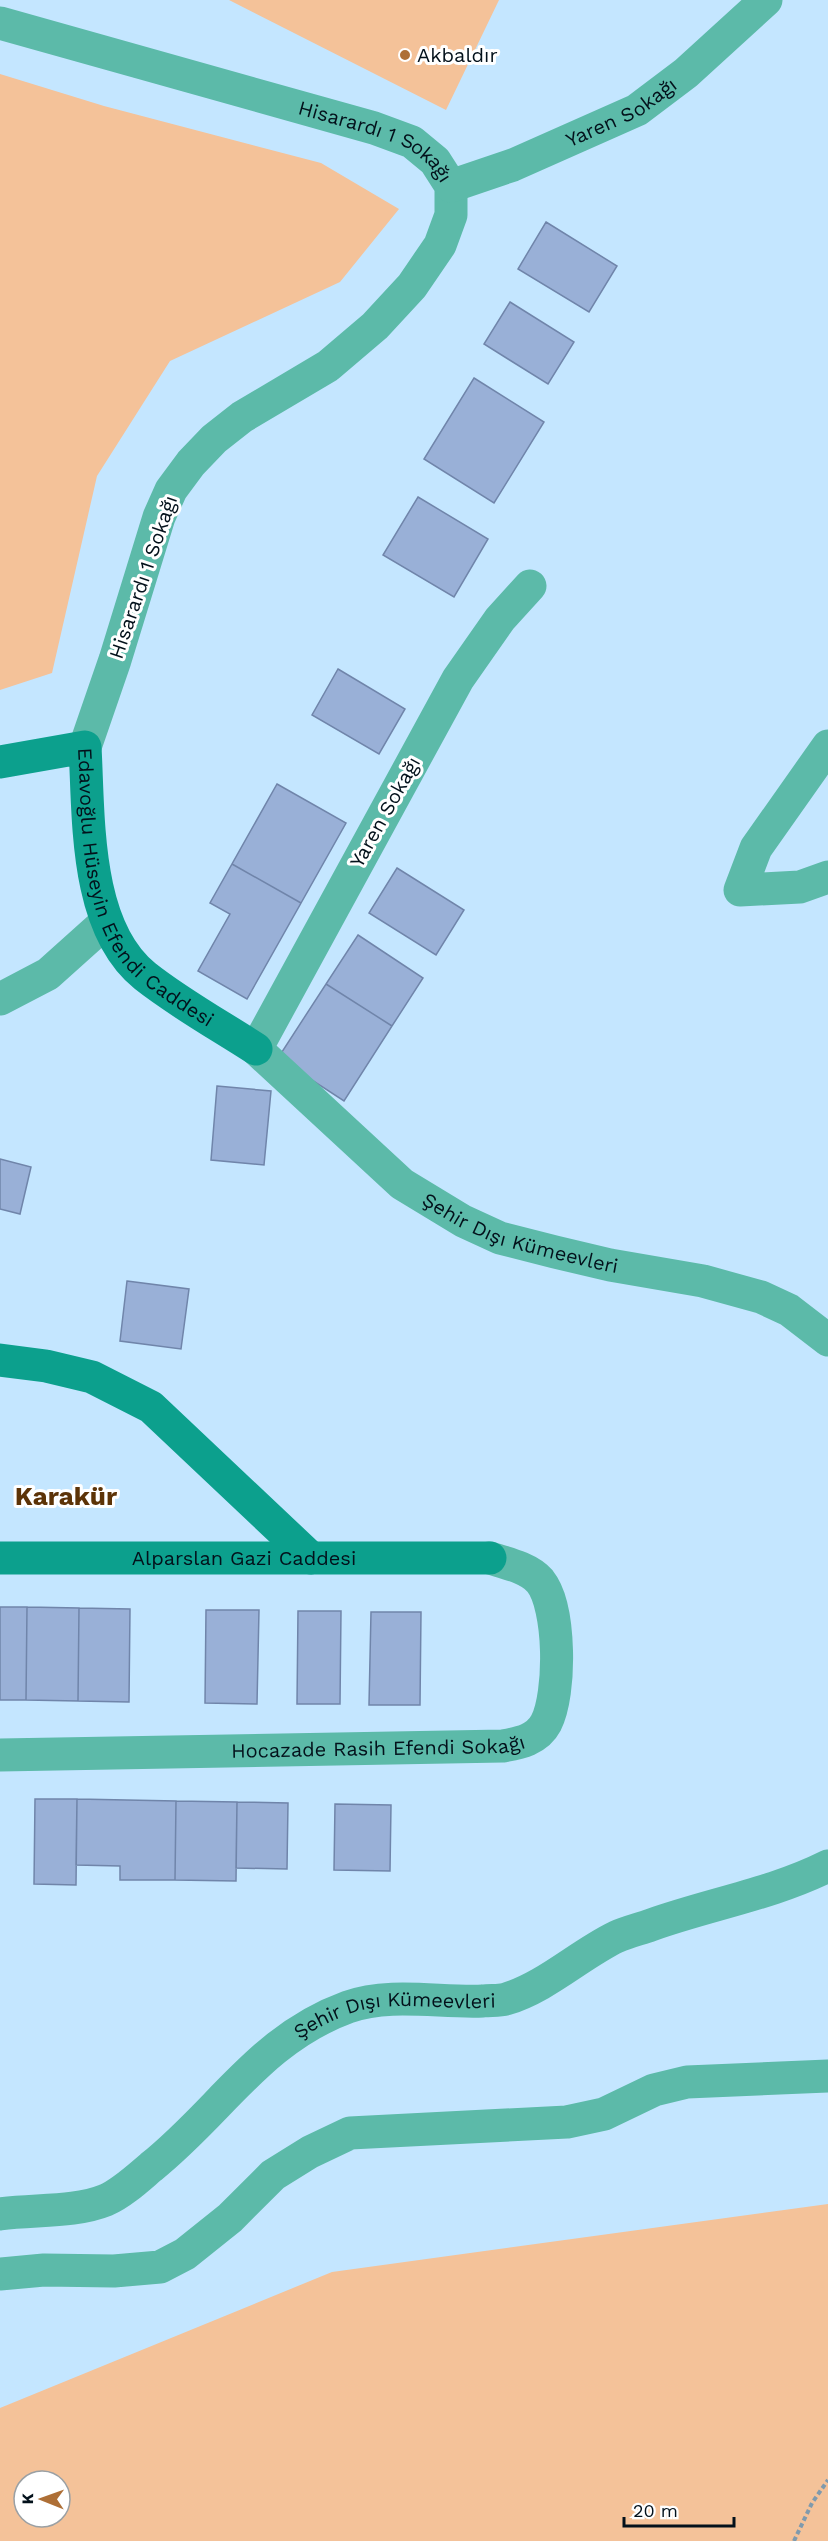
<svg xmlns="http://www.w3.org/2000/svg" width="828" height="2541" viewBox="0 0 828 2541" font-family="'Work Sans',sans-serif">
<rect width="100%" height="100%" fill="#c4e6ff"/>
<path fill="#f4c299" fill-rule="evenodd" d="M229,0H499L446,110Z
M0,74L104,106L321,163L399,209L340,282L170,361L97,476L52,673L0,690Z
M828,2204V2541H0V2408L332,2272ZM24,2481H60V2517H24Z"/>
<path fill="#99b0d7" stroke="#7085aa" stroke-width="1.5" d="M546,222L617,266L589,312L518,269Z
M510,302L574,342L548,384L484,344Z
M474,378L544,422L494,503L424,459Z
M418,497L488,539L454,597L383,555Z
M338,669L405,709L379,754L312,715Z
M277,784L346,823L301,903L232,864Z
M232,864L301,903L247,999L198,971L230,914L210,903Z
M397,868L464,910L436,955L369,913Z
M358,935L423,978L392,1026L326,984Z
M326,984L392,1026L344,1101L278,1058Z
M217,1086L271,1091L264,1165L211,1160Z
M0,1159L31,1167L20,1214L0,1209Z
M127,1281L189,1289L181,1349L120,1341Z
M0,1607H27L26,1700H0Z
M27,1607L79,1608L78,1701L26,1700Z
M79,1608L130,1609L129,1702L78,1701Z
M206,1610H259L257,1704L205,1703Z
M298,1611H341L340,1704H297Z
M371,1612H421L420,1705H369Z
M35,1799H77L76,1885L34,1884Z
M77,1799L176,1801L175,1880H120V1866L76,1865Z
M176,1801L237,1802L236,1881L175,1880Z
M237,1802L288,1803L287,1869L236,1868Z
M335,1804L391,1805L390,1871L334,1870Z"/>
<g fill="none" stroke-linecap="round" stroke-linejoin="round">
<path stroke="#7f9aad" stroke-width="4" stroke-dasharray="4.5 3" stroke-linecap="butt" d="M794,2541L812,2503L828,2480"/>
<g stroke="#5cbaa9" stroke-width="33">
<path id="s1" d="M0,23L374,128L412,142L435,161L451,186V215L440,245L412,286L375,326L328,366L242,417L214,439L191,463L171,490L159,517L115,660L85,747"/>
<path id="s2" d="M451,186L513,165L637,110L686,73L766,0"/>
<path id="s3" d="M530,586L500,619L458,679L256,1049L402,1184L463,1221L500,1238L555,1252L610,1265L703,1281L761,1297L789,1310L828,1340"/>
<path d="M828,746L756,848L740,890L800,887L828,877"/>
<path d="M0,999L48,974L106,922"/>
<path id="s4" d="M0,1755L503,1746C519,1743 537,1740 546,1723C561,1694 561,1607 540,1581C529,1568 506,1563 490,1558"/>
<path id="s5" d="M0,2214C34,2209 74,2213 106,2200C122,2193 138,2178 151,2167C221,2111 260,2039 348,2007C390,1992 440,2003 483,2001C490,2000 499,2001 506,1999C546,1987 579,1955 616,1937C627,1932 640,1929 651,1925C710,1904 772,1894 828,1866"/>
<path d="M0,2274L44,2270L114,2271L160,2267L185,2254L230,2218L273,2175L310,2152L350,2133L567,2122L604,2114L654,2090L687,2082L828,2076"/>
</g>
<g stroke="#0ca08d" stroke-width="33">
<path id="s6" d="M0,762L85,747C89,817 84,927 145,976C179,1003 219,1025 256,1049"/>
<path d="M0,1360L46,1366L92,1377L151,1407L311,1558"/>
<path id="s7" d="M0,1558H490"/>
</g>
</g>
<circle fill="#ae6f36" stroke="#fff" stroke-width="2" cx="405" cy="55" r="6"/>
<g text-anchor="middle" stroke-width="6" stroke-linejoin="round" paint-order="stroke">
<g font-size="20" fill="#03111b" stroke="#fff" text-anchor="start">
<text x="417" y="62">Akbaldır</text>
</g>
<g font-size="20" fill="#03111b" stroke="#fff">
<text dy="7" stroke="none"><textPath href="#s2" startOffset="186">Yaren Sokağı</textPath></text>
<text dy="7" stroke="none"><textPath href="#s1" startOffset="396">Hisarardı 1 Sokağı</textPath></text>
<text transform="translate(143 577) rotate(-71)" y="7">Hisarardı 1 Sokağı</text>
<text transform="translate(385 812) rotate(-61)" y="7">Yaren Sokağı</text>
<text dy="7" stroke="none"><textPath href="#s6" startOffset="249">Edavoğlu Hüseyin Efendi Caddesi</textPath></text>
<text dy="7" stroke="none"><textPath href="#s3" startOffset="868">Şehir Dışı Kümeevleri</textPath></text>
<text dy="7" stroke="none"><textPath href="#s7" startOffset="244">Alparslan Gazi Caddesi</textPath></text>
<text dy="7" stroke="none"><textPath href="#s4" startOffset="378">Hocazade Rasih Efendi Sokağı</textPath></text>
<text dy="7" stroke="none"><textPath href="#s5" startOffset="464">Şehir Dışı Kümeevleri</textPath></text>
</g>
<g font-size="26" font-weight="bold" fill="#5c3307" stroke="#fff">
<text x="66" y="1505">Karakür</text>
</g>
</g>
<g transform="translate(42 2499) rotate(271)"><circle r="28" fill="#ffffff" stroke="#9aa0a4" stroke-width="1.5"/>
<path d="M0-4.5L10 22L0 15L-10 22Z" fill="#ae6f36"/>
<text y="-9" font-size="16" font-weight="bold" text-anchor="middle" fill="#03111b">K</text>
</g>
<path d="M624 2517v9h110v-9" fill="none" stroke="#03111b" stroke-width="3"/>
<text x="633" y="2517" font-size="18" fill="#03111b" stroke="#ffffff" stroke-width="4.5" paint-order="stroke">20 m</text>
</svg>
